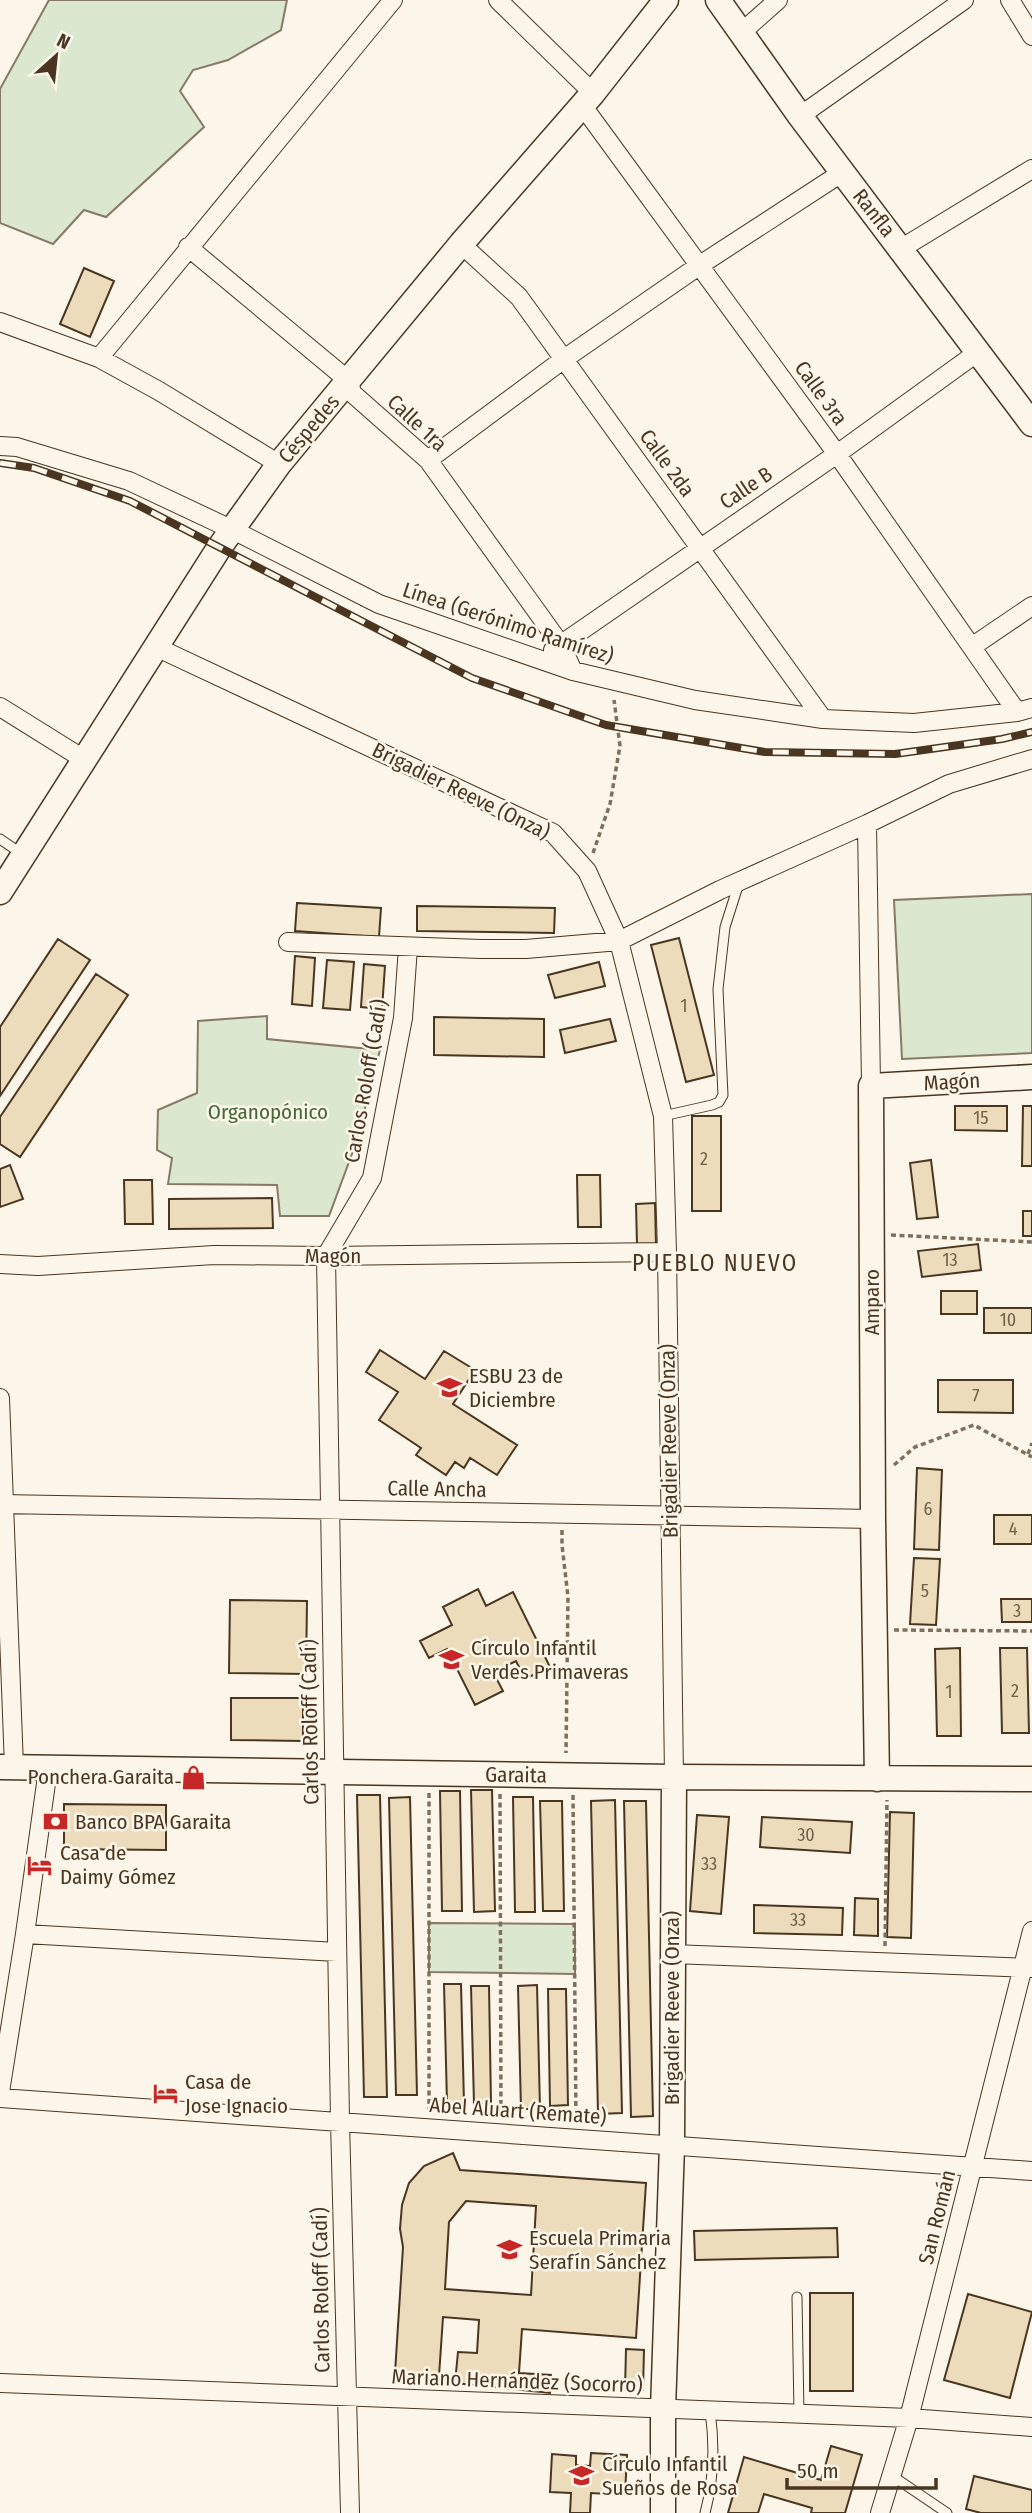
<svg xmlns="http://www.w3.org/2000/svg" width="1032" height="2513" viewBox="0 0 1032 2513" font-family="'Fira Sans Condensed',sans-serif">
<rect width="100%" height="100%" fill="#fbf6e9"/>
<path fill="#dce7d0" stroke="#887966" stroke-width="2" d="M49,0H287L281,30L228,60L193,70L180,91L204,127L106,217L84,210L53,244L0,223V89Z
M1032,894V1053L902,1059L894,900Z
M267,1016V1039L380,1050L356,1143L329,1216H280L277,1185L168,1184L172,1158L157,1150L158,1110L197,1093L198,1021Z
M429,1923L575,1924V1974L429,1972Z"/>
<path fill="#ecdcbc" stroke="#4a3520" stroke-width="2" fill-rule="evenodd" d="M84,268L114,281L90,337L60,324Z
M297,903L381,908L379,937L295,931Z
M417,906L555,908L554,933L417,931Z
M679,938L714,1075L686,1082L651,945Z
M58,939L90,960L0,1096V1027Z
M295,956L315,958L312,1006L292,1004Z
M327,960L354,962L350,1010L323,1008Z
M599,962L605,986L555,998L548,975Z
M364,964L385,966L382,1009L361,1007Z
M96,974L128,995L20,1157L0,1144V1117Z
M434,1017L544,1019V1057L434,1055Z
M610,1019L616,1041L565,1053L560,1030Z
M955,1106H1007V1131L955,1130Z
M1023,1106H1032V1166H1022Z
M692,1116H721V1211H692Z
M931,1160L938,1217L917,1219L910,1163Z
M10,1165L23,1199L0,1207V1169Z
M577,1175H600L601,1227H578Z
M124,1180H152L153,1224H125Z
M272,1198L273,1228L169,1229V1199Z
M655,1203L656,1245H637L636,1204Z
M1023,1211H1032V1236H1023Z
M978,1244L981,1270L922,1277L918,1251Z
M941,1291H977V1314H941Z
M984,1308H1032V1333H984Z
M380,1350L425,1379L444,1351L475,1370L453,1404L517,1445L497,1475L470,1458L464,1468L455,1462L446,1475L416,1455L421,1448L379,1420L398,1392L366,1372Z
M938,1380H1013V1413L938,1412Z
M917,1468L942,1470L939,1550L914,1549Z
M994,1515H1032V1544H994Z
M914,1558L940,1559L936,1625L910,1624Z
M478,1589L486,1606L513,1592L550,1667L525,1679L516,1661L493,1672L503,1691L475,1705L447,1649L429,1658L420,1641L452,1625L443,1607Z
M1001,1599H1032V1622H1002Z
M230,1600L307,1601L306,1674L229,1673Z
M960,1648L961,1736H937L935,1649Z
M1000,1648H1027L1029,1733H1002Z
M231,1698H303V1741L231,1740Z
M471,1790H492L495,1911L474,1912Z
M440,1791H460L462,1911H442Z
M357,1795H380L387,2097H364Z
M410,1797L417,2095H396L389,1798Z
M513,1797H533L535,1912H515Z
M615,1800L622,2113L598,2114L591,1801Z
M540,1801H562L564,1911H543Z
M624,1801H646L653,2116L631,2117Z
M64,1804L166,1805V1850L64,1849Z
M890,1812L914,1813L911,1938L887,1937Z
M697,1815L729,1817L721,1914L690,1911Z
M762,1817L852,1822L850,1853L760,1847Z
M855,1898L878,1899V1936L854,1935Z
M754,1905L843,1908L842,1935L754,1933Z
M444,1984H461L464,2103H447Z
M537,1985L540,2109H521L518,1986Z
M471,1986H489L491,2103L474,2104Z
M548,1989H566L568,2105L550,2106Z
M453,2153L460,2170L646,2183L636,2338L522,2329L519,2373L551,2375L550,2393L455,2383L458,2352L477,2353L479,2320L443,2317L439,2376L395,2373L403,2247L400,2229L402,2205L409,2183L424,2166ZM466,2201L536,2206L531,2295L445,2289L449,2222Z
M837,2228L838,2257L695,2260L694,2231Z
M810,2293H853V2391H810Z
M968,2294L1032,2312L1010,2398L944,2380Z
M626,2349L644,2350L643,2390H625Z
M831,2446L862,2455L845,2513H811L812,2508L764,2494L758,2513H728L744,2457L821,2480Z
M591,2453L627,2455L625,2495L591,2493L590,2513H570L571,2493L550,2492L552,2454L576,2456V2465L590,2466Z
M974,2476L1032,2490V2513H981L966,2509Z"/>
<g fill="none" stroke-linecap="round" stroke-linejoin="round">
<defs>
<path id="lane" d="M0,839L22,854
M663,1116L712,1105L719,1102L723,1095L718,989L725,927L739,883
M797,2297L799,2414
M891,2475L947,2513
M705,2513C714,2479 715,2446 710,2411"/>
<path id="street" d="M498,0L593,93
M1010,0L1032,36
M742,32L778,0
M582,105L837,454L1017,712
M800,116L964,0
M461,244L519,297L823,719
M188,247L349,381L352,393L428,460L561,645L573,671
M902,248L1032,169
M0,322L99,358L159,391L279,464
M99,358L393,0
M0,446L17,447L129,481L233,530L379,604L573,671L695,700L823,719L914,723L1017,712L1032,708
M428,460L564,359L700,265L843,172
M973,646L1032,606
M156,647L553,833L587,871L619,941L663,1116L667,1252L674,1777
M553,650L837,454L978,352
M0,707L85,760
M867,824L871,1086
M288,942L481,949H526L619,941L720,890L867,824L949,784L1032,759
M0,1264L38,1266L214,1255L326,1256L667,1252
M0,1398L14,1767
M0,1504L873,1519
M25,1934L337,1952
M672,1954L1032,1968
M0,2092L25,1934L48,1769
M0,2098L1032,2171
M0,2383L909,2418L1032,2427
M350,2513L340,2121L326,1256L372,1178L403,1018L408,947
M880,2513L909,2418L1032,1931"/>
<path id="secondary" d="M718,0L800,116L1032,424
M0,892L219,548L279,464L461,244L593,93L666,0
M0,1767L674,1777L1032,1779
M877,1779L873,1519L871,1086L1032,1077
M663,2513V2410L672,2145L674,1777"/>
</defs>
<use href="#lane" stroke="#4a3520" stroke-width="11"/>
<use href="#street" stroke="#4a3520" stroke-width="20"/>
<use href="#secondary" stroke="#4a3520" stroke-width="27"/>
<path stroke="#7f6f5c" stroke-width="3.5" stroke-dasharray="5 3.5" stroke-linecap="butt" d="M593,853L610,804L620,746L614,700
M891,1235L1032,1242
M1028,1454L1032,1443
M894,1465L915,1447L974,1425L1032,1457
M562,1530V1545L568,1597L566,1753
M894,1630L1032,1631
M429,1793V2111
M500,1794L501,2115
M573,1795L576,2120
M885,1946L887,1800"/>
<use href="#lane" stroke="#fbf6e9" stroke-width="9"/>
<use href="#street" stroke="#fbf6e9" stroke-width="18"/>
<use href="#secondary" stroke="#fbf6e9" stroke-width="24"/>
<defs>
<path id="rail" d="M0,463L34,468L130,501L472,678L606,725L765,752L895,754L1002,739L1032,732"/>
</defs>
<use href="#rail" stroke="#4a3520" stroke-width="8"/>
<use href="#rail" stroke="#fbf6e9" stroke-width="5" stroke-dasharray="16" stroke-linecap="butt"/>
</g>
<defs>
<symbol id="school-bare" viewBox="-9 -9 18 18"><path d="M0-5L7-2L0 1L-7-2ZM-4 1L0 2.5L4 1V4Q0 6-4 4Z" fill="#c62828" stroke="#fbf6e9" stroke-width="2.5" paint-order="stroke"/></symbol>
<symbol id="shop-bare" viewBox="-9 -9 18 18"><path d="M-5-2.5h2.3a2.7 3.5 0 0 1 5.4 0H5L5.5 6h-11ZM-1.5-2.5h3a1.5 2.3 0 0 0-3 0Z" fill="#c62828" stroke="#fbf6e9" stroke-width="2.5" paint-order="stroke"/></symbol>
<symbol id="bank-bare" viewBox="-9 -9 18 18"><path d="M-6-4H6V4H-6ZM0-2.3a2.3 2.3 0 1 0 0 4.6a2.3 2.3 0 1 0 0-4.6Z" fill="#c62828" stroke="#fbf6e9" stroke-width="2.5" paint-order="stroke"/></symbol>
<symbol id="hotel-bare" viewBox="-9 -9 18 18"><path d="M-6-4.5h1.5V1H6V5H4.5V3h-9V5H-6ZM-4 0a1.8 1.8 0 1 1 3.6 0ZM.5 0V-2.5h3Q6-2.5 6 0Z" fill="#c62828" stroke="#fbf6e9" stroke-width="2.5" paint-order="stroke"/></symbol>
</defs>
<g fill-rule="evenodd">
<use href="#school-bare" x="432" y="1370" width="35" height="35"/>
<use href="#school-bare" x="434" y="1642" width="35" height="35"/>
<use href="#shop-bare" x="176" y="1760" width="35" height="35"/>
<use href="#bank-bare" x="38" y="1804" width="35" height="35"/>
<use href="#hotel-bare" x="22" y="1848" width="35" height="35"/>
<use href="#hotel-bare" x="148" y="2076" width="35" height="35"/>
<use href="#school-bare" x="492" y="2232" width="35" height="35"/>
<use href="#school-bare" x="564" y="2458" width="35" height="35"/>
</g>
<g text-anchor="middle" stroke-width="5" stroke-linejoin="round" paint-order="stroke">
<g font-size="18" fill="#725f47">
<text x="684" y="1012">1</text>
<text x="981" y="1124">15</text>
<text x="704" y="1165">2</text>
<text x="950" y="1266">13</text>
<text x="1008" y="1326">10</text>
<text x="976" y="1402">7</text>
<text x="928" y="1515">6</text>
<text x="1013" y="1535">4</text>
<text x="925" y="1597">5</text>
<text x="1017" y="1617">3</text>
<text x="1015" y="1697">2</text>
<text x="949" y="1698">1</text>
<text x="806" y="1841">30</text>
<text x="709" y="1870">33</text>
<text x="798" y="1926">33</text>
</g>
<g font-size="21" fill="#4a3520" stroke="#fbf6e9">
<text transform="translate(874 213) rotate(52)" y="7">Ranfla</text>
<text transform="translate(821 393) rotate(54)" y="7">Calle 3ra</text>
<text transform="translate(417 423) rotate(43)" y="7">Calle 1ra</text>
<text transform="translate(309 429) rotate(-50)" y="7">Céspedes</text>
<text transform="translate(667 463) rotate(54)" y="7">Calle 2da</text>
<text transform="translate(746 488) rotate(-34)" y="7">Calle B</text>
<text transform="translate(508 623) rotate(18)" y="7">Línea (Gerónimo Ramírez)</text>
<text transform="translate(461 791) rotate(26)" y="7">Brigadier Reeve (Onza)</text>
<text transform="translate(366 1081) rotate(-80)" y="7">Carlos Roloff (Cadí)</text>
<text transform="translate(952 1082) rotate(-3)" y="7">Magón</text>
<text x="333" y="1263">Magón</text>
<text transform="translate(872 1302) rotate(-90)" y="7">Amparo</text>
<text transform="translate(669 1441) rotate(-91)" y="7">Brigadier Reeve (Onza)</text>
<text transform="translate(437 1489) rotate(1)" y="7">Calle Ancha</text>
<text transform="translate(310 1722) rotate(-91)" y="7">Carlos Roloff (Cadí)</text>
<text transform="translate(516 1775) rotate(1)" y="7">Garaita</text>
<text transform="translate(672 2008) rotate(-90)" y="7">Brigadier Reeve (Onza)</text>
<text transform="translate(518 2111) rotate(4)" y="7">Abel Aluart (Remate)</text>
<text transform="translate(937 2217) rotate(-76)" y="7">San Román</text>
<text transform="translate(321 2290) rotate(-91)" y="7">Carlos Roloff (Cadí)</text>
<text transform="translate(517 2381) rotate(2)" y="7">Mariano Hernández (Socorro)</text>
</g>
<g font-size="21" fill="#436837" stroke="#fbf6e9">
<text x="268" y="1119">Organopónico</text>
</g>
<g font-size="21" fill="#4a3520" stroke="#fbf6e9" text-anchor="start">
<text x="469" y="1383">ESBU 23 de<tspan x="469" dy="24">Diciembre</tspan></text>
<text x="471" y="1655">Círculo Infantil<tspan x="471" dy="24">Verdes Primaveras</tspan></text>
<text x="174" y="1784" text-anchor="end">Ponchera Garaita</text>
<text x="75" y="1829">Banco BPA Garaita</text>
<text x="60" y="1860">Casa de<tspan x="60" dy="24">Daimy Gómez</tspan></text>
<text x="185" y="2089">Casa de<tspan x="185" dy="24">Jose Ignacio</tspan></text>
<text x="529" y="2245">Escuela Primaria<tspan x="529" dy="24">Serafín Sánchez</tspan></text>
<text x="602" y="2471">Círculo Infantil<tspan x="602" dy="24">Sueños de Rosa</tspan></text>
</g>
<g font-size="23" letter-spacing="2" fill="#4a3520" stroke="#fbf6e9">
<text x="715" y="1271">PUEBLO NUEVO</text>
</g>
</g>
<g transform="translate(56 56) rotate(27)" stroke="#fbf6e9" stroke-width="5" paint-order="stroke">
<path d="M0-5L12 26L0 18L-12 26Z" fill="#4a3520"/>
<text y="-10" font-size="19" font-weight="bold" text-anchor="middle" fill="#4a3520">N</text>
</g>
<path d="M787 2478v10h149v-10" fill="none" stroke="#4a3520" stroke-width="3.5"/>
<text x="797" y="2478" font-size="21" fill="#4a3520" stroke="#fbf6e9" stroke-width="5" paint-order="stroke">50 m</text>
</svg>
